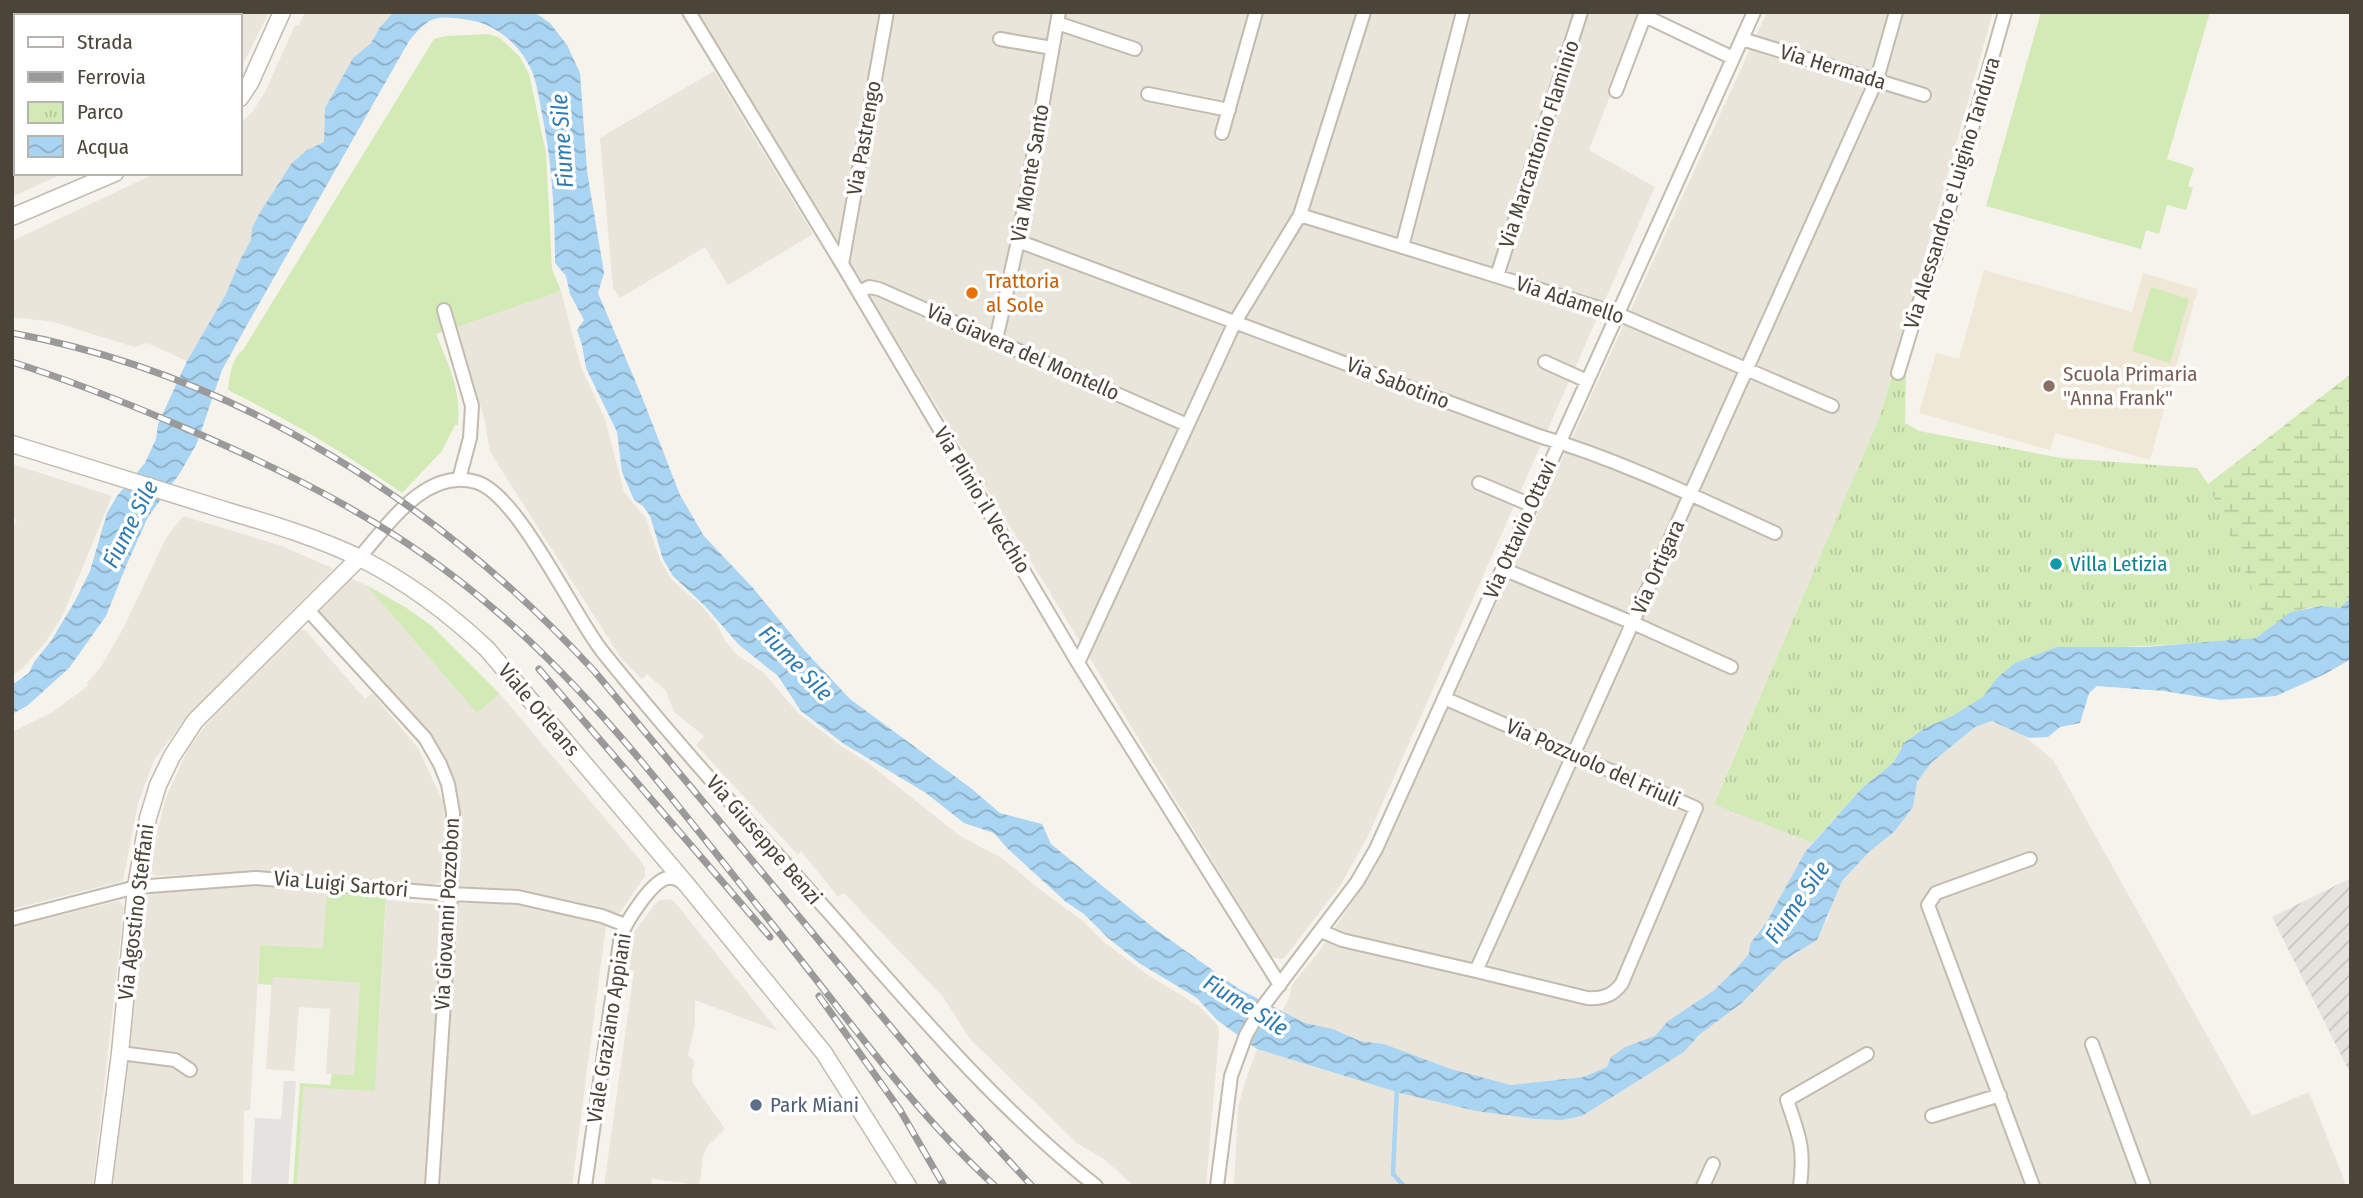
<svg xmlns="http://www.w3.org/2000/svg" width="2363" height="1198" viewBox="0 0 2363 1198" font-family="'Fira Sans Condensed',sans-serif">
<defs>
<pattern id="industrial-furrows" width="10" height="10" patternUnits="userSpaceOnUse" patternTransform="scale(1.75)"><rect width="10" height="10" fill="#e6e2dd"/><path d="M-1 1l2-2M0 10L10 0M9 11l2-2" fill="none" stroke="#c7c3be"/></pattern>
<pattern id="wetland-marsh" width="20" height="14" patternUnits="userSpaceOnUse" patternTransform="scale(1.75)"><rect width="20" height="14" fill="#d2eab5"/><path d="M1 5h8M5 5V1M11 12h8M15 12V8" fill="none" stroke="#b6ca9c"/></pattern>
<pattern id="park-tufts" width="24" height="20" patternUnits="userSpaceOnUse" patternTransform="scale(1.75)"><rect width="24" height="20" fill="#d2eab5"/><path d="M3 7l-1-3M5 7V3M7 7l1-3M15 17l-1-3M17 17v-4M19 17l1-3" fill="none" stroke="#b6ca9c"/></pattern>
<pattern id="water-waves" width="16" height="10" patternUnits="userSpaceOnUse" patternTransform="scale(1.75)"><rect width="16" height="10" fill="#a9d4f2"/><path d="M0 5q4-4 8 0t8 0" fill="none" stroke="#8caec5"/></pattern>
</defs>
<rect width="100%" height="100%" fill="#f6f3ec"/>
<path fill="#eae5da" d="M217,12H269L240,70V16H213Z
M305,12H401L380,27L371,43L353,58L325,108L324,142L307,150L291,164L279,182L252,228L251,240L240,260L226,294L187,361L147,343L134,347L54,322L12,317V241L156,173H240V123L253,111L265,92L295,25H299Z
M698,12H1643L1589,150L1655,187L1368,836L1340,886L1285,957L1281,959L1271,957Z
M1767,12H1993L1880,416L1714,803L1812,843L1805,852L1767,921L1757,933L1749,954L1733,972L1713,991L1668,1021L1655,1036L1607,1067L1583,1077L1511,1085L1451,1069L1384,1044L1360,1041L1333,1029L1305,1023L1282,1011L1288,1001L1292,985L1320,950L1375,868Z
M714,71L813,234L728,285L705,247L620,298L613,288L600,138Z
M16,156V173H64L12,197V158Z
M561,291L581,367L605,419L624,492L646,518L660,560L672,580L702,606L716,623L726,642L737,655L763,672L798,713L841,746L868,763L960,836L1002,858L1038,888L1083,921L1104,942L1148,975L1199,1006L1218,1026L1219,1034L1206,1186H1134L1104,1159L1078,1144L970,1039L943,997L844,893L838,897L801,851L798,855L696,745L704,736L674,712L666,691L647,674L642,679L621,658L490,452L484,417L454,327Z
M12,464L112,496L63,615L45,643L22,669L12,675V530L17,520L12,518Z
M183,516L279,545L332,568V570L188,716L154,760L138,803L123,881L12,909V732L51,713L88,686L87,683L102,665L123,629L166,538Z
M350,578L366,585L477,713L500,694L640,860L645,868V876L620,913L617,914L518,891L459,886L462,830L457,795L450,779L319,614L320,608Z
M297,630H305L365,699L372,693L418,748L443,802L447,845L445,879L442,882L433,885L264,871L178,875L156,876L151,873L153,850L165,800L188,749L205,726Z
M1992,721L2023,735L2053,760L2252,1116L2309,1092L2346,1185L1234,1186L1238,1107L1245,1082L1257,1049L1400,1093L1476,1111L1562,1120L1582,1116L1684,1052L1699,1035L1743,1002L1783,961L1799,952L1828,919L1831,903L1842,881L1869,852L1895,831L1913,807L1917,782L1931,763L1975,727Z
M261,883L327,890L324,948L260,945L250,1110L244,1111L243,1186H113L127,1057L179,1058V1052L128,1046L143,899L150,894Z
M669,899L674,901L778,1031L695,1000V1025L688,1055L695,1062L692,1070L693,1083L725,1129L707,1147L703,1156L700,1182L695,1186H689L685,1183L652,1179L651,1186H604L634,971L628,969L630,949L635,931L655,904L660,900Z
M386,900L441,905L445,909L425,1186H297L304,1087L375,1090Z
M119,901L124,907L93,1186H12V927Z
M457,903L518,904L606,925L572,1186H440Z
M272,977L360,983L354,1075L326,1074L330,1009L299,1007L294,1071L266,1069Z"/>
<path fill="url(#industrial-furrows)" d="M2351,878V1075L2272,917Z"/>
<path fill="#efe8d6" d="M1984,270L2132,312L2143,273L2198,289L2150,460L2055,433L2050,450L1919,413L1936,353L1959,359Z"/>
<path fill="#d2eab5" d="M2041,12H2210L2167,159L2194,168L2188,186L2193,188L2186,210L2167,205L2159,234L2146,230L2141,249L1986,206Z
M489,34L500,38L520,57L529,74L546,153L552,269L561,291L436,334C449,367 461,387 458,425H455L442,451L402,493C347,454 289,420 228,390C230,376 231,358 243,350L434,39L446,36Z
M2151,287L2189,299L2170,363L2132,351Z
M366,585L405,607L432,626L500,694L477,713Z
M327,890L386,894L375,1091L304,1087L297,1186H293L300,1083L330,1085L332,1074L354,1075L360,983L273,977L272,985L258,984L260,945L323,948Z"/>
<path fill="url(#wetland-marsh)" d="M2351,374V597L2340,608C2307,604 2294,609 2269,629L2208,484Z"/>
<path fill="url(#park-tufts)" d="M1893,371L1906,375L1905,423L1919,431L2061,458L2197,468L2208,484L2269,629L2257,638L2227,642L2102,648L1997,678L1984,697L1952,716L1925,728L1905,742L1893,763L1862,788L1812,843L1714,804L1880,416Z"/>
<path fill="#e5e3e0" d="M284,1081H296L288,1186H251L255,1118L281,1119Z"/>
<path fill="url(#water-waves)" d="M394,12H534L550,23L567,45L580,73L587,171L604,273L598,293L642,397L680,495L704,536L753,588L805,651L850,699L972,789L1000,813L1042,824L1051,844L1155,929L1239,989L1305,1023L1333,1029L1360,1041L1384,1044L1451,1069L1511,1085L1583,1077L1607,1067L1611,1057L1625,1047L1655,1036L1668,1021L1713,991L1733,972L1749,954L1750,944L1767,921L1805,852L1862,788L1893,763L1905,742L1925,728L1952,716L1983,697L1997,678L2015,663L2057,647H2146L2256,638L2291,612L2322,606L2340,608L2351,597V659L2325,674L2276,696L2220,700L2164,691L2097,686L2089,693L2080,723L2060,727L2048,737L2029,738L1992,721L1975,727L1931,763L1917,782L1913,807L1895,831L1869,852L1842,881L1817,940L1783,961L1743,1002L1699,1035L1684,1052L1582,1116L1562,1120L1535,1119L1476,1111L1400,1093L1257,1049L1217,1020L1197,998L1139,963L1107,937L1084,914L1066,902L1007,848L994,833L964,823L926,793L844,744L801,711L778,676L739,645L705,606L673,576L663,559L650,516L643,506L634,500L622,472L617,432L586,368L582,345L577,330L584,320L570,294L566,276L555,263C555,213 552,163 542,114C539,99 537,81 530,67C519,44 494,23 469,20C436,15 430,15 409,41L247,325L222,370L197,443L180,473L148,517L126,566L106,616L69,668L27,706L12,714V685L29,673L34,662L51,641L75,601L90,571L107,513L117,496L145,463L156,439L158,424L187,361L226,294L240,260L251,240L252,228L259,214L291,164L307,150L324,142L325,108L353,58L371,43L380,27Z"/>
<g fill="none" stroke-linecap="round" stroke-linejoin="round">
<path stroke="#a9d4f2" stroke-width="4.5" d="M1397,1086L1393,1174L1404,1186"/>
<defs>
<path id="minor" d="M689,12L842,264L1078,663L1280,985
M1645,16L1733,58
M1057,23L1135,49
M1000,39L1052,48
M1742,39L1924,95
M1616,91L1646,12
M1148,94L1229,110
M1222,133L1256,12
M1300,215L1618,314L1832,406
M1018,241L1539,436C1620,460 1698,498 1775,533
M1402,247L1463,12
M842,264L887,12
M1497,276L1581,12
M859,292L869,287L879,289L1187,425
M444,310L472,406L470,438L459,479
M996,340L1018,241L1059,12
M1545,362L1587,381
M1898,373L1925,284L1935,259L2005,12
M1479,483L1531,505
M359,558C388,525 426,467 476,482C518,494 572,613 602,651C675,742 754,828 832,916C915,1010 997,1108 1096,1186
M1503,569L1633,623L1731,667
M307,609L425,738L440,764L448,784L453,813L451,894L432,1186
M1078,663L1235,322L1300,215L1364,12
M1444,698L1696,808L1622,983C1613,996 1602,999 1587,998L1476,971
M2030,859L1936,893L1928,905L2033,1186
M12,919L136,887L256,878L451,894L518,897L602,916L625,925
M1321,931L1342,940L1476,971L1877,79L1896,12
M2092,1044L2144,1186
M120,1053L175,1060L190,1070
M1932,1116L2000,1095
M585,1186L621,935C627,921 652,880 668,878C674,877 679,880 684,883
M1217,1186L1231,1076L1246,1035L1261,1009L1357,882L1376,849L1754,12
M1703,1186L1713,1164
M1800,1186C1805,1147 1799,1136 1787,1100L1867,1054"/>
<path id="tertiary" d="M240,98L250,83L282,12
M12,217L115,173
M12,444C82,466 152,487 221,509C268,523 317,537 362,559C407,582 450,614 487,649L687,885L824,1053L908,1186
M103,1186L120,1053L136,887L148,818L158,785L172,756L195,721L359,558"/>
</defs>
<use href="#minor" stroke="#c2bbae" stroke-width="16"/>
<use href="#tertiary" stroke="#c2bbae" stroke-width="19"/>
<use href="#minor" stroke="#fff" stroke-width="12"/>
<use href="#tertiary" stroke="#fff" stroke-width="16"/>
<defs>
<path id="rail" d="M173,16L177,12
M12,141L16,138
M12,333C238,375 441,504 595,672L941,1087L1032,1186
M12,362C69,380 124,402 178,425C294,474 399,527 495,610C598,698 680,809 765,915C839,1006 908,1106 995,1186
M539,669L770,937
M819,996L900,1110L944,1186"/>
</defs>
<use href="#rail" stroke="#9a9a9a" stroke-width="7"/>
<use href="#rail" stroke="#fff" stroke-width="4.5" stroke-dasharray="13" stroke-linecap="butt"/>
</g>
<circle fill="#e8710a" stroke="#fff" stroke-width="2.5" cx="972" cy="293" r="7"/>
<circle fill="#8d6e63" stroke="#fff" stroke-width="2.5" cx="2049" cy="386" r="7"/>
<circle fill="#0f9aa8" stroke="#fff" stroke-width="2.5" cx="2056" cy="564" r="7"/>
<circle fill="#5c6f8a" stroke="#fff" stroke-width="2.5" cx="756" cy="1105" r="7"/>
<g text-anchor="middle" stroke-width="7" stroke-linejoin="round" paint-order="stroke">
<g font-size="21" fill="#4b4439" stroke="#fff">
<text transform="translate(1833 67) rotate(17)" y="7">Via Hermada</text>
<text transform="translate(864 138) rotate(-80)" y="7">Via Pastrengo</text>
<text transform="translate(1539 144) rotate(-72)" y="7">Via Marcantonio Flaminio</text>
<text transform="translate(1030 173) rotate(-80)" y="7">Via Monte Santo</text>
<text transform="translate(1952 193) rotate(-73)" y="7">Via Alessandro e Luigino Tandura</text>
<text transform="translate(1570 300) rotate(18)" y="7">Via Adamello</text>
<text transform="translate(1023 352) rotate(24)" y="7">Via Giavera del Montello</text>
<text transform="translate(1398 383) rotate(21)" y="7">Via Sabotino</text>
<text transform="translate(982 500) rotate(59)" y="7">Via Plinio il Vecchio</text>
<text transform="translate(1520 529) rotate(-66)" y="7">Via Ottavio Ottavi</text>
<text transform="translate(1658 567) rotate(-66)" y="7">Via Ortigara</text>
<text transform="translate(539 710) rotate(50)" y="7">Viale Orleans</text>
<text transform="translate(1593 763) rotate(24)" y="7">Via Pozzuolo del Friuli</text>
<text transform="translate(764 840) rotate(49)" y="7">Via Giuseppe Benzi</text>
<text transform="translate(341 884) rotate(5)" y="7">Via Luigi Sartori</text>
<text transform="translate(136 912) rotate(-83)" y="7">Via Agostino Steffani</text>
<text transform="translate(447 914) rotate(-87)" y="7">Via Giovanni Pozzobon</text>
<text transform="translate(609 1028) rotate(-81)" y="7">Viale Graziano Appiani</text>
</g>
<g font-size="21" fill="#c56008" stroke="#fff" text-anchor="start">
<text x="986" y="288">Trattoria<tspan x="986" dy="24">al Sole</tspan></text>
</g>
<g font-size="21" fill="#785e54" stroke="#fff" text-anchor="start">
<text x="2063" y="381">Scuola Primaria<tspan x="2063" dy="24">"Anna Frank"</tspan></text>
</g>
<g font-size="21" fill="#0d838f" stroke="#fff" text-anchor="start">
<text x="2070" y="571">Villa Letizia</text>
</g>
<g font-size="21" fill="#4e5e75" stroke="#fff" text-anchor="start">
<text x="770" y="1112">Park Miani</text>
</g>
<g font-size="23" font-style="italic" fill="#2e7ab2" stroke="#fff">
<text transform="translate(562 141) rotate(-94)" y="8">Fiume Sile</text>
<text transform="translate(130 524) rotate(-63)" y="8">Fiume Sile</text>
<text transform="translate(796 663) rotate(46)" y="8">Fiume Sile</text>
<text transform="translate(1797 902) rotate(-55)" y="8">Fiume Sile</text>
<text transform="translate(1246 1005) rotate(32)" y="8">Fiume Sile</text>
</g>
</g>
<rect width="2363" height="1198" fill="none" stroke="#4b4439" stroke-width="28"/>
<rect x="14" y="14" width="228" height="161" fill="#ffffff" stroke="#b7b4b0" stroke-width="2"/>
<rect x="28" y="37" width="35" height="10" fill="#ffffff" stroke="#b7b4b0" stroke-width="2"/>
<text x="77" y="49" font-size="21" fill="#4b4439">Strada</text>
<rect x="28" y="72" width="35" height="10" fill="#9a9a9a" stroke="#b7b4b0" stroke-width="2"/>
<text x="77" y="84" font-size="21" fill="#4b4439">Ferrovia</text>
<rect x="28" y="102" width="35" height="21" fill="url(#park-tufts)" stroke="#b7b4b0" stroke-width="2"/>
<text x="77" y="119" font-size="21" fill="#4b4439">Parco</text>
<rect x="28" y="136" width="35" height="21" fill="url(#water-waves)" stroke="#b7b4b0" stroke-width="2"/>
<text x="77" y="154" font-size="21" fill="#4b4439">Acqua</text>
</svg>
